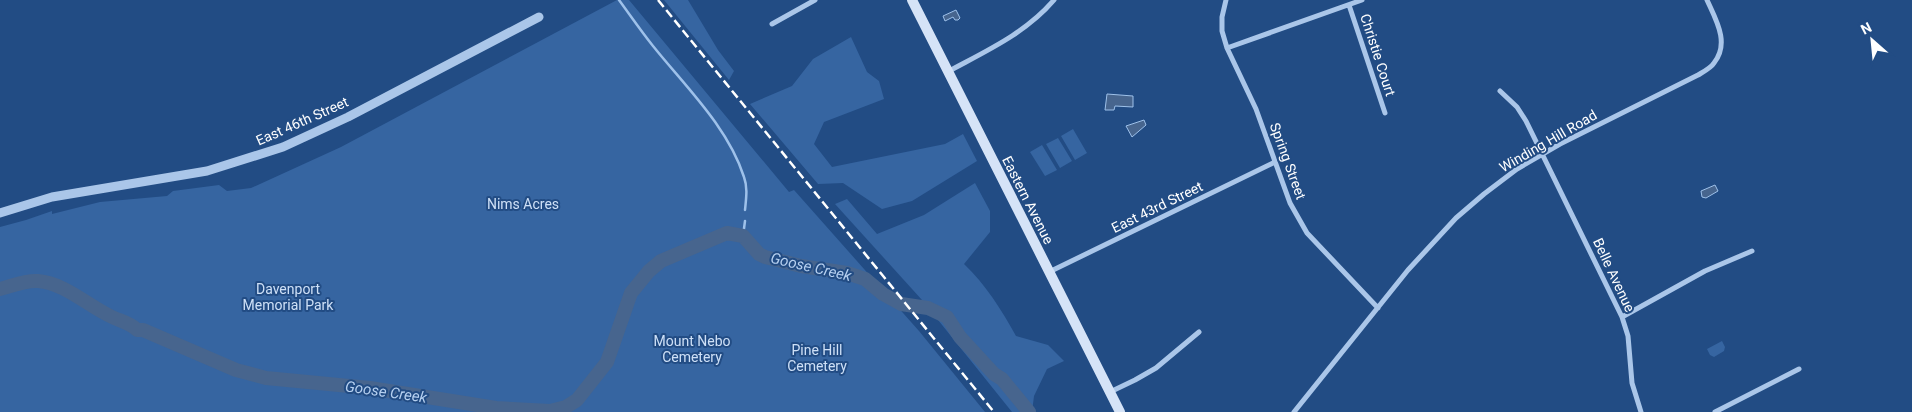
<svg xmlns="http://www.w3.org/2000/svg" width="1912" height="412" viewBox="0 0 1912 412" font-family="Roboto,sans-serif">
<rect width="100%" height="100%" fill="#224c84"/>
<path fill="#3665a1" d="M617,0H629L789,192L794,190L919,331L985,412H0V227L26,220L52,211V214L100,202L167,196L173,191L219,185L227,191L251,188L341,147Z
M664,0H688L718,50L734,71L729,80Z
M851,37L867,72L879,81L884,99L824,122L814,144L832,167L945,144L963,134L977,161L912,201L882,209L843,183L818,184L750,104L792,86L813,59Z
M1073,129L1087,153L1075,160L1061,136Z
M1058,138L1072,161L1060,168L1046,144Z
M1042,145L1057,170L1045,176L1030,152Z
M975,183L990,211V232L964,264C986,285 1001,309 1016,336L1048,345L1064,361L1047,369L1034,396L1032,412H1012L922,300L835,204L847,199L877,234L924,215Z
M1722,341L1725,347L1724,351L1714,357L1710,355L1707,349Z"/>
<path fill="#47658e" stroke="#9ec1ea" d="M956,10L960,18L958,20H955L953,17L945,21L943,16Z
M1107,94L1133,96V107L1115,106L1114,110H1105Z
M1144,120L1146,125L1132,137L1126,126Z
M1715,185L1718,191L1706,198L1702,197L1701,191Z"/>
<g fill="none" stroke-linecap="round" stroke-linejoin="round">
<path stroke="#9ec1ea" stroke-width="2.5" d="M619,0C630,15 641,31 653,46C685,86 728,127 744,177C748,188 746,199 745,210
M743,236L745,221"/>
<path stroke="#47658e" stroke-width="14" d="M0,289C12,286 25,280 38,281C64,283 87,305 110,316C119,321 130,322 137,330H143L236,370L266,378L370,388L496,408L550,411L566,407L577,400L607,362L631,293L649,271L661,261L727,233L743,236L759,254L765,257L801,266L847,273L865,279L883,294L901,304L928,308L947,317L960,337L994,374L1002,379L1029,412"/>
<path stroke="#aac6e9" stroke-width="5" d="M1226,0L1222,17V31L1227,48L1256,109L1290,203L1307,233L1378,308
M1349,5L1385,113
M772,24L815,0
M1227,48L1362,0
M949,71C986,51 1026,33 1054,0
M1500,91L1517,107L1526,121L1622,317L1628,336L1632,383L1641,412
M1049,272L1275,162
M1622,317L1705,271L1752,251
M1110,392L1135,380L1156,368L1199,332
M1294,412L1408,270L1456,218L1484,194L1517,169L1560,144L1698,75C1703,72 1711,68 1714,63C1730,43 1716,20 1707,0
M1715,412L1799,369"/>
<path stroke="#aac6e9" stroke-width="9" d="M0,213L52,197L207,171L283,147L348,117L539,17"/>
<path stroke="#d5e3f7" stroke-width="10" d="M912,0L1120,412"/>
<path stroke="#fff" stroke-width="2.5" stroke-dasharray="9 4" stroke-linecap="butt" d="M658,0L994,412"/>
</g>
<g text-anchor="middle" stroke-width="4" stroke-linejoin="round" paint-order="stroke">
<g font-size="14" fill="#fff" stroke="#224c84">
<text transform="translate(1378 55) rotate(72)" y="5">Christie Court</text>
<text transform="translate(302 121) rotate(-24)" y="5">East 46th Street</text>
<text transform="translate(1548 141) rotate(-30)" y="5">Winding Hill Road</text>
<text transform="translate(1288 161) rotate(70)" y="5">Spring Street</text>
<text transform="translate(1028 200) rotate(63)" y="5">Eastern Avenue</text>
<text transform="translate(1157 207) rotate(-26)" y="5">East 43rd Street</text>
<text transform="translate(1614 275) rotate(65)" y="5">Belle Avenue</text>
</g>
<g font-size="14" fill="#cee0f7" stroke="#224c84">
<text x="523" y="209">Nims Acres</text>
<text x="288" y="294">Davenport<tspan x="288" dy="16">Memorial Park</tspan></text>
<text x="692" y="346">Mount Nebo<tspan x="692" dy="16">Cemetery</tspan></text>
<text x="817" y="355">Pine Hill<tspan x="817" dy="16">Cemetery</tspan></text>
</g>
<g font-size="15" font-style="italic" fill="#b6d0f0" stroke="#224c84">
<text transform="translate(811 267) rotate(13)" y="5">Goose Creek</text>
<text transform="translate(386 392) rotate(8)" y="5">Goose Creek</text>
</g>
</g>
<g transform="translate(1872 40) rotate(333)" stroke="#224c84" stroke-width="4" paint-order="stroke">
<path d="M0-4L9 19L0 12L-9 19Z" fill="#ffffff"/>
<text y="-8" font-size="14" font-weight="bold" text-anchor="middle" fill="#ffffff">N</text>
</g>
</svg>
